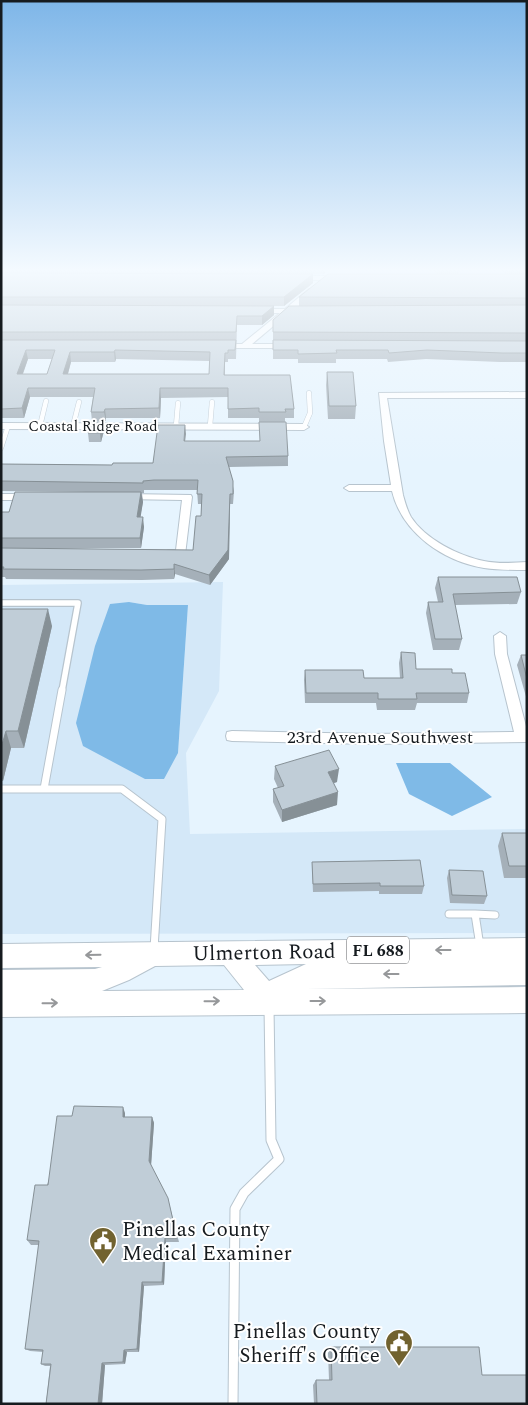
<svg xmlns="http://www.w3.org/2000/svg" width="528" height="1405" viewBox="0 0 528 1405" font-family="Spectral,serif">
<rect width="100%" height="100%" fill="#e6f4fe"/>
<path fill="#d4e8f8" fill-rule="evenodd" d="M223,582L219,691L186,753L190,834L527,829V933L1,934V585ZM129,602L147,605L188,606L178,753Z"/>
<path fill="#b7dffe" d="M351,270H527V276H352Z"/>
<path fill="#7fbae7" d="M129,602L147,605H188L178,753L164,779H145L83,746L76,723L95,646L110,604Z
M396,763H450L492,797L452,816L409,794Z"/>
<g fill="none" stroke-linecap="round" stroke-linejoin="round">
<defs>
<path id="lane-far3" d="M40,426L46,401
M73,426L79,402
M176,426L178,403
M210,426L212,402
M304,427L310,413L309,393
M1,448L8,426"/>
<path id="lane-far2" d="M1,603H78L62,691"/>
<path id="lane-far1" d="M1,789H122L162,819L154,949
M44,789L62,690
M449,914H475L480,946
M475,914L495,915"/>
<path id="lane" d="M233,1404L235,1209L244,1193L279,1159L271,1140L269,1007"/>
<path id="street" d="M294,276H339L343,278L339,280H294Z
M309,289L316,291L295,309H302V313H289L252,344H289L293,346L292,348H219L215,346L219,344H242L280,313H256V309H285Z
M527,392V398H387L403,495C405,502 407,510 411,517C425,539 459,556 484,561C498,564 512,563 527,562V570C513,570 498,570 484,568C443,561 402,533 392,491H349L344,488L349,485H391L384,441L379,393Z
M1,423L304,424L309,427L304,430L1,429Z
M1,494H29L34,497L29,500H1Z
M126,494L191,495L192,497L185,555L168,556L163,553L168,550H176L182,500L122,499V495Z
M500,632L506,636L507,654L527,730V742L372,744L232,741L227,740L226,736L227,732L232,731L372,734L514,732L495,654L494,636Z"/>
<path id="primary" d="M527,938V985L305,989L527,987V1013L1,1017V970L95,969L102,967L1,968V944ZM306,964L269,981L255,965ZM224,965L244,990L102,991L129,980L155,966Z"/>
</defs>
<use href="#lane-far3" stroke="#b7c4ce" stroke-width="5.5"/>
<use href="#lane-far2" stroke="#b7c4ce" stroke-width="8"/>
<use href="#lane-far1" stroke="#b7c4ce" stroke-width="9"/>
<use href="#lane" stroke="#b7c4ce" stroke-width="11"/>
<use href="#street" stroke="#b7c4ce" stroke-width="2"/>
<use href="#primary" stroke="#b7c4ce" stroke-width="2"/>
<use href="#lane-far3" stroke="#fff" stroke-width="4.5"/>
<use href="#lane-far2" stroke="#fff" stroke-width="5.5"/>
<use href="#lane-far1" stroke="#fff" stroke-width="7"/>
<use href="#lane" stroke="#fff" stroke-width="9"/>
<use href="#street" fill="#fff" fill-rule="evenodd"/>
<use href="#primary" fill="#fff" fill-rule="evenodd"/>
</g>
<path fill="#a5b0b9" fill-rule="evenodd" d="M1,270H325V273L323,274H313V283L284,306H274V315L262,325H237L236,359H228V362H225V375L294,409V418H285V422H259V418H228V397L161,398L160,418H106V421H92L91,412L93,397H30L24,418H1ZM28,359H52L47,374H23ZM116,359L209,361V374H68L71,362H115Z
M434,270H460L459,274H506L500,270H527V362H500L426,359L388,362L387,359H336V363H298V359H273V320L299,306V297L436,274Z
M327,372L356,406L355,419H328L326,385Z
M185,425V441L288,456V466L229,467L234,491L233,504H230L229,559L210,585L175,574L174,579L142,580L6,579L5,577H1V512H9L88,492L1,491V464L112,465L153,463ZM144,490H197L198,504H201V516L193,550L12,548H141L144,527L140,517L143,502L142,493H144Z
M104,431L101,442H89L88,433Z
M438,577L521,592L517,604L455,605L462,639L459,650H433L426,613L428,602H438L435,588Z
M1,609L52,626L24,748H11L3,781H1Z
M401,652L416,669L452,673L469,693L467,703H417L415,710H377L376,703H305L304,680L305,670L364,678H400L399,663Z
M521,655H527V700L517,665Z
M275,766L337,782L334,783L337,805L282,822L273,802V789L278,788L274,779Z
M502,833H527V878H504L498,846Z
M312,862L424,886L422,894H379V891L313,892L312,870Z
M449,870L487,896L484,904L450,903L447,878Z
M125,1113V1117H152L154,1123L151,1165L169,1203L179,1242H166L164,1285L144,1286L139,1352H127L125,1364L105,1365L102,1404H46L50,1366H45L41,1364L43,1352L30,1351L25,1349L39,1245H31L27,1240L72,1116Z
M331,1347L482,1375L527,1404H314L313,1385L316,1380H329L328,1353Z"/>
<path fill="#869096" d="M323,270H325V273L323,274Z
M313,274V283L284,306V297Z
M274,306V315L262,325V316Z
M26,350L28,359L19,384L17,374Z
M115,350L116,359L115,362L114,352Z
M70,352L71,362L65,384L63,374Z
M28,388L30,397L24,418L22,408Z
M160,388L161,398L160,418L159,408Z
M105,409L106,418V421L104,412Z
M102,422L104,431L101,442L100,433Z
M185,425L186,434L184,450V441Z
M141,492L143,502L139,527L137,517Z
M230,494L229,559L210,585L209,575Z
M143,517L144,527L141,548L140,538Z
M174,564L175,574L174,579Z
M48,609L52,626L24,748L18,731Z
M6,731L11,748L3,781L1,776V748Z
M339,769L337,782L327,785L328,772Z
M338,792L337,805L282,822V810Z
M123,1107L125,1113V1123L123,1117Z
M152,1117L154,1123L151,1166L149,1161Z
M165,1238L166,1242L164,1285L162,1282Z
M142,1282L144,1286L139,1352L137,1349Z
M124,1350L127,1352L125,1364L123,1362Z
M102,1363L105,1365L102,1404H98Z"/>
<path fill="#c0cdd7" stroke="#869096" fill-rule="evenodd" d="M1,273L313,274L284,297H1Z
M328,274H527V298L299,297Z
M1,305L274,306L262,316H237L236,332H1Z
M527,305V333L273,332V320L289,306Z
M1,340H236L235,350H228V353H225L224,375H290L294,409H285L286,412H259V408L228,409V388H160L159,408L105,409L104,412H91L95,388H28L22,408L1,409ZM26,350H55L47,374H17ZM115,350L210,352L209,374H63L70,352H114Z
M273,340L527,341V353H502L427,350L389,353L388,350H336L337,353L298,354V350H273Z
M327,372H353L356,406H329Z
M89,422H102L100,433H88Z
M259,422H286L288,456L226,457L233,481V494H230L228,550L209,575L174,564V569L141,570L3,569L4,567H1V548L193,550L196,516H201L202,494H197L198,480H154L143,481V483L1,481V464L112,465L113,463H153L158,425H185L184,441H260Z
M15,492H141L137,517H143L140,538H1V512H9Z
M438,577H517L521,592L453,594L462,639H435L428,602H443Z
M1,609H48L18,731H6L1,748Z
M401,652L415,653L416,669H452V673H465L469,693H416L417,699H378V693H306L305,670H363L364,678H403Z
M521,655H527V679Z
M329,750L339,769L328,772L338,792L282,810L273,789L284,786L275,766Z
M502,833H527V866H509Z
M420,860L424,886H380V883L313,884L312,862Z
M449,870L483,871L487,896L452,895Z
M74,1106L123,1107V1117H152L149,1161L168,1198L177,1238H165L162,1282H142L137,1349L124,1350L123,1362L102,1363L98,1404H46L51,1364H41L43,1350L25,1349L39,1241L27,1240L35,1185H48L57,1116H72Z
M331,1347H479L482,1375H527V1404H317L316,1380H332Z"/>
<defs><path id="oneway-shaft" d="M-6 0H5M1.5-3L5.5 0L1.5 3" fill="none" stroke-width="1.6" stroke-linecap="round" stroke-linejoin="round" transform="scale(1.25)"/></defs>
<g stroke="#96989a">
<use href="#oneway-shaft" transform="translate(443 950) rotate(180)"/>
<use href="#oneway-shaft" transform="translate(93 955) rotate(179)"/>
<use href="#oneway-shaft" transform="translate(391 974) rotate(180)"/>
<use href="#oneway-shaft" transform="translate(212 1001) rotate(-1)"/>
<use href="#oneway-shaft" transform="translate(318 1001)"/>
<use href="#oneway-shaft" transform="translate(50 1003) rotate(-1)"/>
</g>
<linearGradient id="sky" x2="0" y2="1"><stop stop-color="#7eb6e8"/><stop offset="0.58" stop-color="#f4faff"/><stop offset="1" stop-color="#f4faff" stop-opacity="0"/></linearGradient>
<rect width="528" height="466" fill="url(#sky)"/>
<defs>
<symbol id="civic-pin" viewBox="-11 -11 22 30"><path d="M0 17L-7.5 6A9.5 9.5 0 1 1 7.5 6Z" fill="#71622f" stroke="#fff"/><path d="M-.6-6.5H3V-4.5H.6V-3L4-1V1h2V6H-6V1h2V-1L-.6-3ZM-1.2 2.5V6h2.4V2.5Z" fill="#fff"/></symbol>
</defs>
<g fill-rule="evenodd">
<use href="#civic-pin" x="87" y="1225" width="32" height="43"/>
<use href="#civic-pin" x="383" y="1327" width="32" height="43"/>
</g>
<g text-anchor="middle" stroke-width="4" stroke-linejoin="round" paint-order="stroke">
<g font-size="15" fill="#161b1f" stroke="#fff">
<text x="93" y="431">Coastal Ridge Road</text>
</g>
<rect fill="#fff" stroke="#5c5f62" stroke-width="1" x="347" y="936.5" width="62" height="27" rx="4"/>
<g font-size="16" font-weight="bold" fill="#161b1f">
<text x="378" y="956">FL 688</text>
</g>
<g font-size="18" fill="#161b1f" stroke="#fff">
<text x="380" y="743">23rd Avenue Southwest</text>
</g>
<g font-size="21" fill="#161b1f" stroke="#fff">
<text transform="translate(264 952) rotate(-1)" y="7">Ulmerton Road</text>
</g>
<g font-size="21" fill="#161b1f" stroke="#fff" text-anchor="start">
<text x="122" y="1236">Pinellas County<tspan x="122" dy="24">Medical Examiner</tspan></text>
<text x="380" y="1338" text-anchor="end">Pinellas County<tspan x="380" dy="24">Sheriff's Office</tspan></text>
</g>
</g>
<rect width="528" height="1405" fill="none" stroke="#161b1f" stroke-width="5"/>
</svg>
